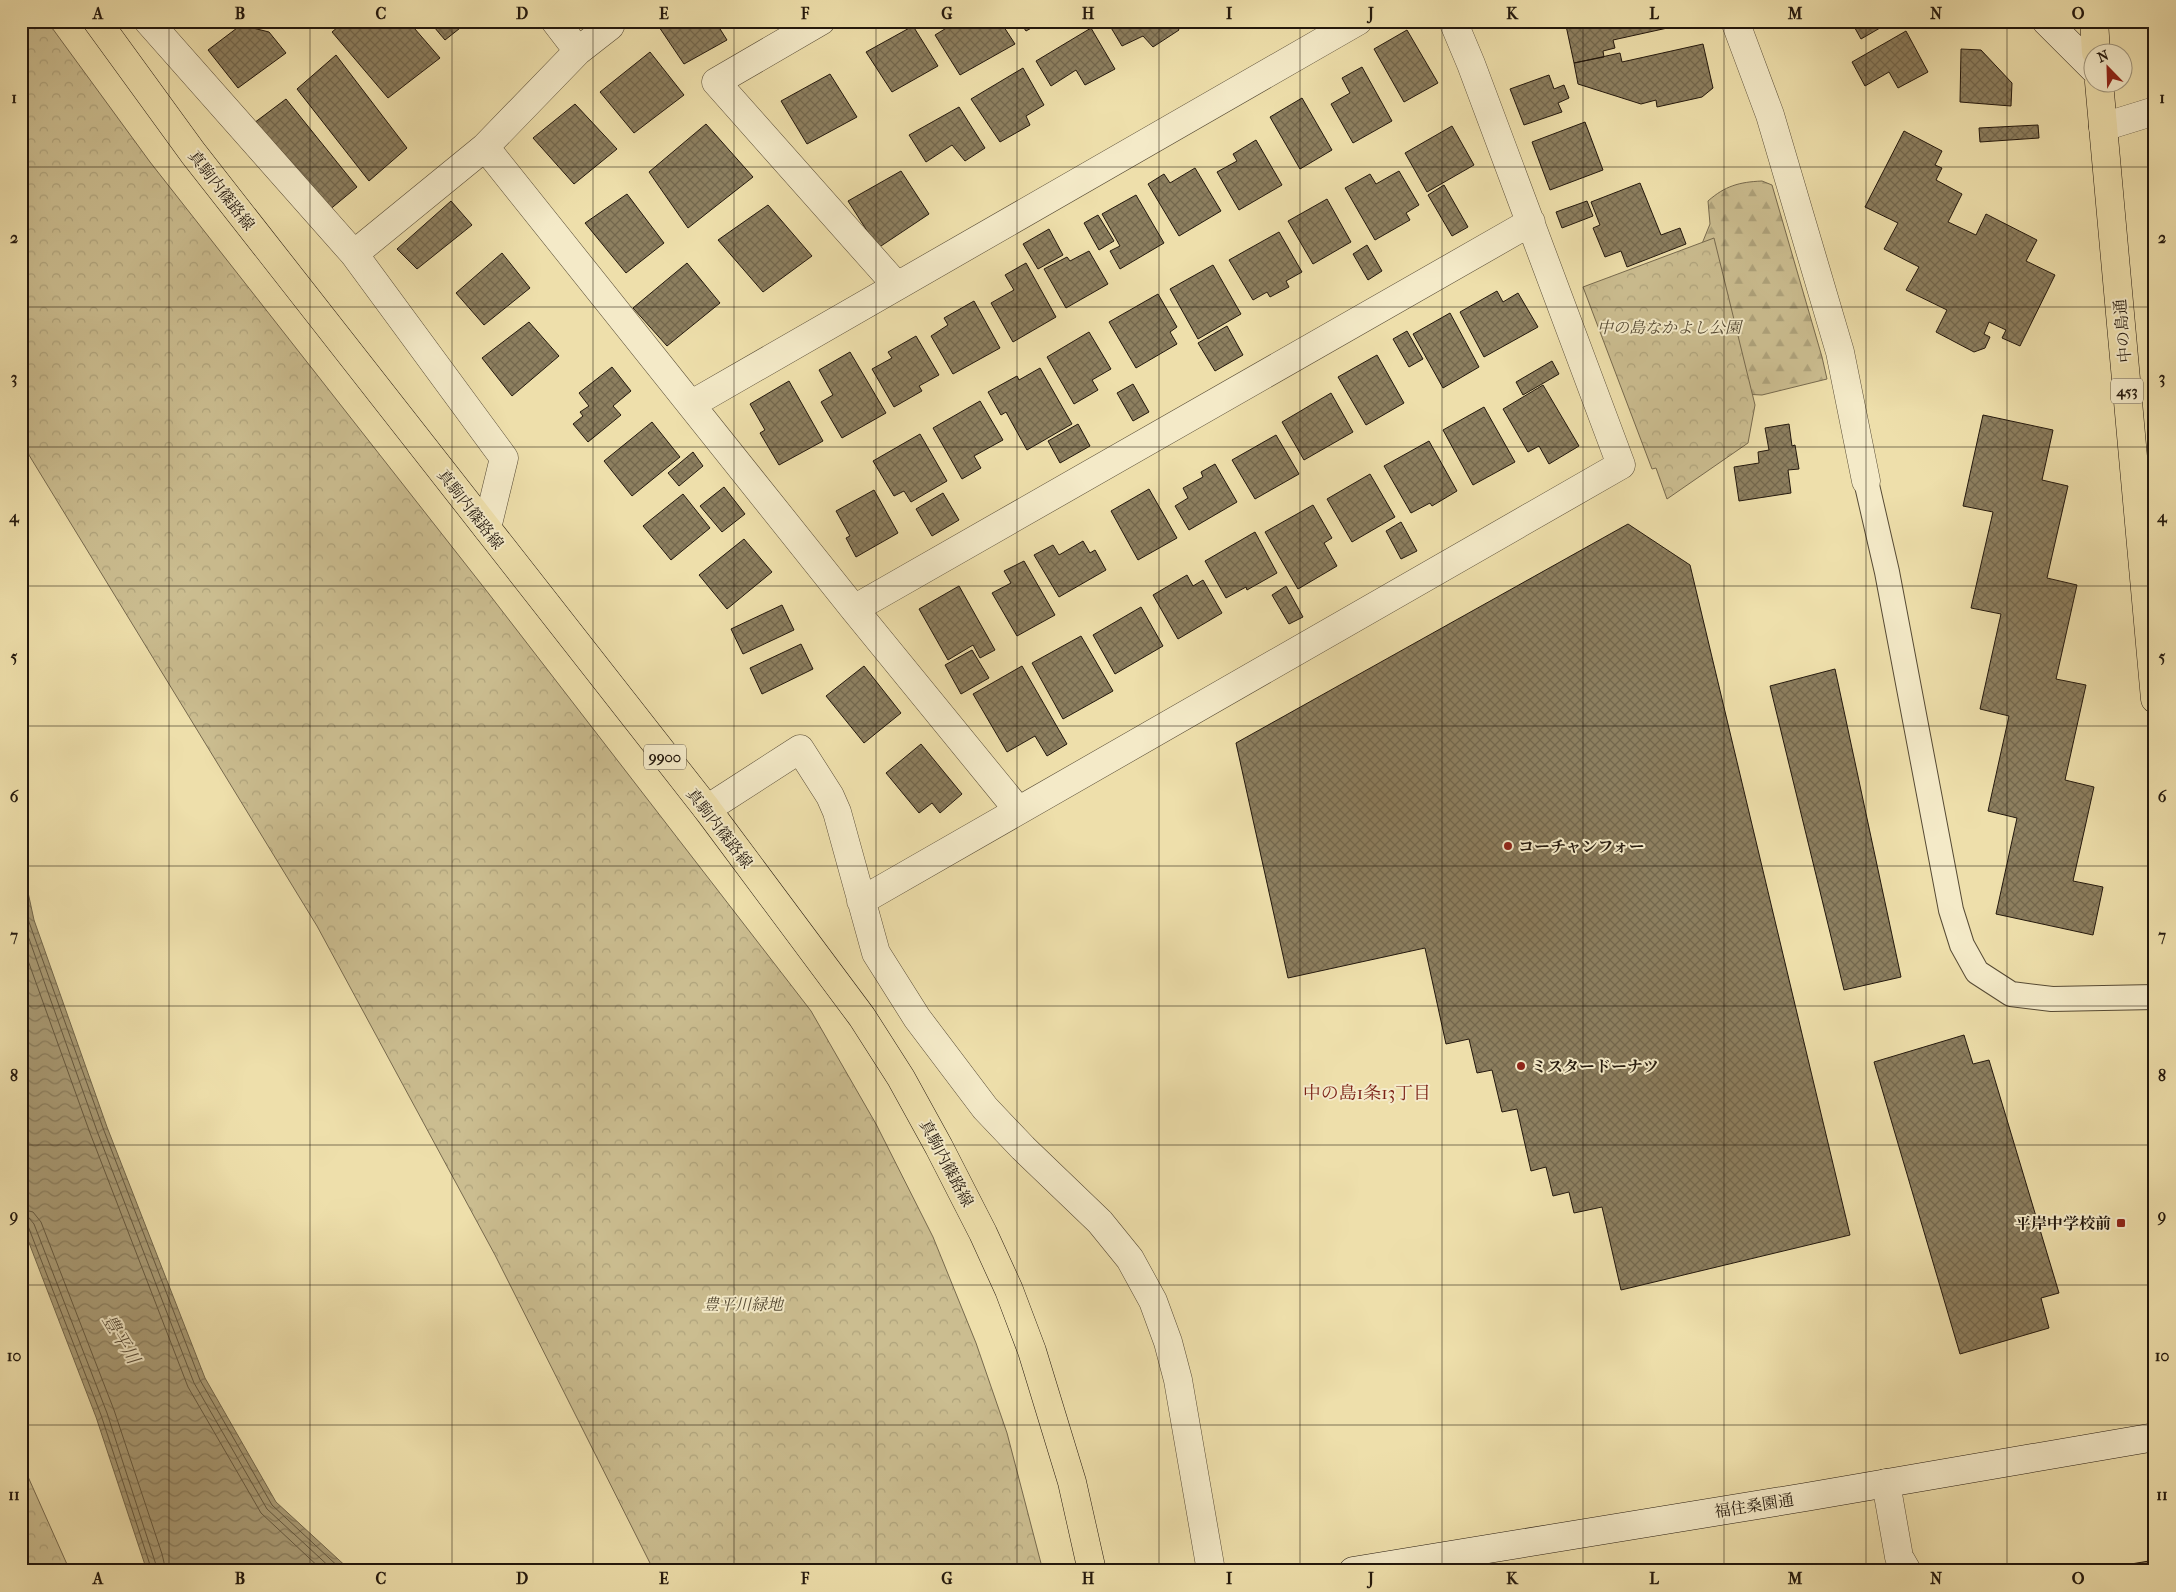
<svg xmlns="http://www.w3.org/2000/svg" width="2176" height="1592" viewBox="0 0 2176 1592" font-family="'IM FELL French Canon','Noto Serif JP',serif">
<defs>
<pattern id="forest-firs" width="22" height="20" patternUnits="userSpaceOnUse" patternTransform="scale(1.25)"><rect width="22" height="20" fill="#cbbd90"/><path d="M5 1l3.5 6h-7zM16 11l3.5 6h-7z" fill="#aea27b"/></pattern>
<pattern id="park-crowns" width="20" height="18" patternUnits="userSpaceOnUse" patternTransform="scale(1.25)"><rect width="20" height="18" fill="#cbbd90"/><path d="M2 6a3 3 0 1 1 6 0M12 15a3 3 0 1 1 6 0" fill="none" stroke="#aea27b"/></pattern>
<pattern id="water-waves" width="16" height="10" patternUnits="userSpaceOnUse" patternTransform="scale(1.25)"><rect width="16" height="10" fill="#a99b75"/><path d="M0 5q4-4 8 0t8 0" fill="none" stroke="#897d5e"/></pattern>
<pattern id="building-cross-hatch" width="8" height="8" patternUnits="userSpaceOnUse" patternTransform="scale(1.25)"><rect width="8" height="8" fill="#8d7f5f"/><path d="M0 0l8 8M0 8l8-8" fill="none" stroke="#73674d"/></pattern>
</defs>
<rect width="100%" height="100%" fill="#eedfab"/>
<filter id="stains"><feTurbulence type="fractalNoise" baseFrequency=".004" numOctaves="4"/><feColorMatrix values="0 0 0 0 .2 0 0 0 0 .09 0 0 0 0 .02 0 0 0 .5 -.17"/></filter>
<radialGradient id="worn" r=".72"><stop offset=".6" stop-color="#630" stop-opacity="0"/><stop offset="1" stop-color="#630" stop-opacity=".3"/></radialGradient>
<path fill="url(#forest-firs)" stroke="#776a4e" d="M1762,181L1772,185L1822,357L1827,379L1762,395L1742,394L1697,256L1710,224L1708,201C1725,186 1739,182 1762,181Z"/>
<path fill="url(#park-crowns)" stroke="#776a4e" d="M21,21H47L150,162L489,594L811,1011L876,1124L933,1237L976,1343L1007,1433L1043,1571H654L495,1255L317,926L21,442Z
M1714,238L1755,405L1748,443L1667,499L1656,468L1652,469L1583,287Z
M21,1461L70,1571H21Z"/>
<path fill="url(#water-waves)" stroke="#73674b" d="M21,860L34,920L107,1127L205,1378L276,1502L351,1571H147L96,1417L21,1222Z"/>
<g fill="none" stroke-linecap="round" stroke-linejoin="round">
<path stroke="#665a41" stroke-width="1" d="M21,885L29,922L103,1128L200,1380L272,1505L343,1571
M21,916L97,1131L194,1383L267,1509L334,1571
M21,941L90,1133L188,1387L261,1513L323,1571
M21,1209L33,1212L41,1222L114,1410L162,1554L166,1571
M21,1216L29,1218L34,1224L107,1413L158,1571
M21,1223L28,1226L101,1415L152,1571"/>
</g>
<path fill="url(#building-cross-hatch)" stroke="#23180d" d="M345,21H408L440,58L388,98L332,32Z
M429,21H469L445,40Z
M655,21H715L727,40L684,64Z
M958,21H1000L1015,44L960,75L935,35Z
M1019,21H1044L1026,31Z
M1107,21H1174L1179,30L1153,47L1143,36L1122,46Z
M1565,21H1680L1681,25L1613,40L1615,48L1603,51L1604,57L1574,63Z
M1851,21H1892L1861,39Z
M241,25L269,32L286,53L238,88L208,50Z
M913,26L938,66L892,92L866,52Z
M1091,28L1115,69L1085,85L1076,70L1051,86L1036,61Z
M1407,30L1438,83L1404,102L1374,49Z
M1906,31L1928,72L1898,88L1889,72L1865,86L1852,62Z
M1703,44L1713,88L1702,97L1657,107L1656,100L1641,104L1578,84L1574,63L1620,53L1622,62Z
M1961,49L1981,50L2012,83L2011,106L1960,102Z
M650,52L684,95L634,133L600,92Z
M336,55L407,148L369,181L297,89Z
M1362,67L1392,121L1353,143L1331,104L1350,93L1342,78Z
M1023,68L1044,105L1026,116L1030,125L1000,142L971,99Z
M830,74L857,117L807,144L781,101Z
M1549,75L1554,89L1564,85L1569,98L1558,103L1562,112L1524,125L1510,89Z
M1302,98L1332,150L1300,169L1270,117Z
M286,99L357,187L322,216L250,126Z
M575,104L617,149L574,184L533,138Z
M959,107L985,148L965,161L952,145L926,162L909,135Z
M1585,122L1603,170L1550,190L1532,142Z
M706,124L753,177L688,228L649,172Z
M2038,125L2039,138L1980,142L1979,128Z
M1452,126L1474,165L1427,192L1405,153Z
M1904,131L1942,151L1935,165L1942,168L1936,180L1962,194L1948,222L1976,235L1986,214L2037,240L2026,261L2055,275L2020,346L2002,338L2006,330L1989,322L1984,334L1990,337L1985,348L1974,352L1936,332L1947,310L1906,290L1919,267L1884,249L1898,223L1865,207Z
M1256,140L1282,185L1239,210L1217,172L1237,161L1233,154Z
M1195,168L1221,211L1179,236L1148,184L1164,174L1170,183Z
M901,171L929,214L878,248L848,201Z
M1399,171L1419,205L1406,213L1410,220L1375,240L1345,188L1370,174L1376,184Z
M1640,183L1661,235L1680,228L1686,244L1627,267L1621,251L1605,257L1593,228L1600,225L1591,202Z
M1444,185L1468,227L1452,236L1428,195Z
M627,194L664,243L626,273L585,223Z
M1136,195L1164,243L1120,269L1110,251L1120,246L1102,214Z
M1327,199L1351,242L1313,264L1288,221Z
M451,201L472,225L417,269L397,249Z
M1587,201L1593,216L1562,228L1556,212Z
M768,205L812,256L763,292L718,240Z
M1098,215L1114,241L1099,250L1084,223Z
M1049,229L1063,255L1038,269L1023,244Z
M1279,232L1302,272L1286,281L1289,287L1270,297L1267,292L1253,300L1229,260Z
M1367,245L1382,271L1368,280L1353,254Z
M1089,251L1108,284L1066,308L1044,269L1067,257L1070,261Z
M502,253L530,288L484,325L456,293Z
M687,263L720,303L667,346L633,308Z
M1026,263L1056,317L1013,342L991,303L1014,290L1005,275Z
M1213,265L1241,314L1198,339L1170,289Z
M1497,291L1503,302L1518,293L1538,327L1484,357L1460,312Z
M1158,294L1177,327L1170,332L1177,344L1136,368L1109,322Z
M974,301L1000,348L953,374L931,336L948,325L944,318Z
M1450,313L1479,367L1443,388L1413,334Z
M529,322L559,356L512,396L482,358Z
M1227,326L1243,355L1215,371L1198,343Z
M1407,331L1423,359L1409,367L1393,339Z
M1089,332L1111,369L1092,380L1098,390L1074,404L1047,357Z
M916,336L939,375L919,386L922,391L894,407L872,369L892,358L888,352Z
M850,352L886,413L842,438L821,402L833,395L819,370Z
M1377,355L1404,403L1366,425L1338,377Z
M1552,361L1559,374L1523,395L1516,382Z
M612,367L631,391L613,406L621,415L588,442L573,424L583,416L580,412L589,406L579,393Z
M1040,368L1072,424L1027,450L1006,412L1001,415L988,392L1017,376L1019,380Z
M789,381L823,441L779,465L760,433L765,430L750,404Z
M1133,384L1149,412L1133,421L1117,393Z
M1543,385L1579,446L1549,464L1539,446L1528,452L1503,409Z
M1331,393L1353,432L1304,460L1282,422Z
M980,401L1003,440L974,456L981,468L962,479L933,428Z
M1484,407L1515,462L1473,485L1443,430Z
M1983,415L2053,430L2042,480L2068,486L2047,578L2077,585L2056,679L2086,685L2065,780L2094,787L2073,881L2103,887L2093,935L1996,914L2017,818L1988,811L2009,716L1980,709L2001,614L1971,608L1993,512L1963,506Z
M652,422L680,457L632,496L604,461Z
M1078,424L1090,446L1060,463L1048,441Z
M1789,424L1792,446L1795,445L1799,469L1788,470L1791,493L1739,501L1734,467L1759,463L1758,452L1769,450L1765,428Z
M920,434L947,481L911,502L904,491L894,496L873,461Z
M1276,435L1299,474L1255,499L1232,460Z
M1429,441L1457,491L1432,506L1430,503L1411,513L1384,466Z
M693,452L703,466L679,486L668,473Z
M1215,464L1237,502L1189,530L1175,506L1188,498L1183,488L1203,477L1201,472Z
M1370,474L1395,517L1352,542L1327,499Z
M724,487L745,514L722,532L700,506Z
M1149,489L1177,538L1138,560L1111,511Z
M874,490L898,533L856,557L846,538L850,536L836,511Z
M943,493L959,520L932,536L916,509Z
M683,494L710,528L671,560L643,526Z
M1313,505L1332,538L1324,543L1337,566L1298,589L1265,532Z
M1401,522L1417,551L1401,559L1386,531Z
M1628,524L1690,565L1850,1235L1621,1290L1602,1207L1574,1213L1569,1192L1553,1196L1546,1167L1531,1171L1517,1109L1502,1112L1492,1070L1477,1073L1469,1039L1446,1044L1425,948L1288,978L1236,743Z
M1255,532L1277,573L1247,590L1246,587L1226,598L1205,561Z
M744,539L772,572L727,609L699,575Z
M1083,541L1090,553L1095,550L1106,570L1059,597L1034,555L1053,545L1059,555Z
M1024,561L1055,615L1017,636L992,593L1011,583L1004,571Z
M1187,575L1193,586L1203,580L1222,613L1178,639L1153,595Z
M959,586L995,650L980,658L973,645L948,660L919,609Z
M1286,586L1303,617L1289,624L1272,595Z
M782,605L794,630L743,654L731,629Z
M1141,607L1163,646L1115,674L1093,635Z
M1081,636L1113,691L1063,719L1032,663Z
M801,644L813,669L762,694L750,668Z
M972,650L989,678L961,694L945,665Z
M864,666L901,713L864,743L826,696Z
M1022,666L1067,744L1047,756L1035,736L1007,752L973,694Z
M1835,669L1901,977L1844,990L1770,686Z
M921,744L962,794L940,813L932,803L919,813L886,773Z
M1964,1035L1973,1064L1989,1060L2059,1293L2041,1298L2049,1328L1960,1354L1874,1062Z
M2155,1560V1571H2089Z"/>
<g fill="none" stroke-linecap="round" stroke-linejoin="round">
<defs>
<path id="lane" d="M1866,481L1887,572L1951,910L1962,945L1977,972L2011,994L2052,999L2155,997"/>
<path id="street" d="M148,21L354,254L504,458L487,528
M555,21L578,51
M821,21L716,82L897,286
M1735,21L1770,115L1840,352L1866,481
M2103,127L2155,111
M485,147L854,609L1018,810
M354,254L485,147L578,51L610,26L612,21
M692,404L1358,21
M854,609L1531,222
M707,809L800,749L830,796L837,812L876,953L917,1018L985,1108L1023,1148L1100,1222L1130,1259L1153,1301L1168,1342L1178,1380L1211,1571
M861,901L1621,465L1471,64L1453,21
M1886,1483L1899,1557L1907,1571"/>
<path id="secondary" d="M2046,21L2094,69
M1353,1571L1806,1497L2155,1437"/>
<path id="primary" d="M97,21L193,153L707,809L862,1017L901,1078L939,1147L983,1233L1009,1290L1032,1351L1072,1482L1092,1571"/>
<path id="highway" d="M2094,21L2096,52
M2099,82L2155,699"/>
</defs>
<use href="#lane" stroke="#564a34" stroke-width="26"/>
<use href="#street" stroke="#564a34" stroke-width="29"/>
<use href="#secondary" stroke="#23180d" stroke-width="29"/>
<use href="#primary" stroke="#23180d" stroke-width="29"/>
<use href="#highway" stroke="#23180d" stroke-width="29"/>
<use href="#lane" stroke="#f4eac8" stroke-width="24"/>
<use href="#street" stroke="#f4eac8" stroke-width="28"/>
<use href="#secondary" stroke="#f4eac8" stroke-width="28"/>
<use href="#primary" stroke="#eedfab" stroke-width="28"/>
<use href="#highway" stroke="#eedfab" stroke-width="28"/>
</g>
<path fill="none" stroke="#23180d" stroke-width="1" stroke-opacity="0.55" d="M169,21V1571M310,21V1571M452,21V1571M593,21V1571M734,21V1571M876,21V1571M1017,21V1571M1159,21V1571M1300,21V1571M1442,21V1571M1583,21V1571M1724,21V1571M1866,21V1571M2007,21V1571M21,167H2155M21,307H2155M21,447H2155M21,586H2155M21,726H2155M21,866H2155M21,1006H2155M21,1145H2155M21,1285H2155M21,1425H2155"/>
<g fill="#8f2418" stroke="#f4eac8" stroke-width="2">
<circle cx="1508" cy="846" r="5"/>
<circle cx="1521" cy="1066" r="5"/>
<rect x="2116" y="1218" width="10" height="10" rx="2.5"/>
</g>
<g text-anchor="middle" stroke-width="4" stroke-linejoin="round" paint-order="stroke">
<g fill="#f4eac8" stroke="#625745" stroke-width="1">
<rect x="2111" y="378.5" width="32" height="25" rx="4"/>
<rect x="644" y="744.5" width="42" height="25" rx="4"/>
</g>
<g font-size="15" font-weight="bold" fill="#23180d">
<text x="2127" y="396">453</text>
<text x="665" y="762">9900</text>
</g>
<g font-size="16" fill="#23180d" stroke="#f4eac8">
<text transform="translate(222 190) rotate(52)" y="6">真駒内篠路線</text>
<text transform="translate(2122 331) rotate(-95)" y="6">中の島通</text>
<text transform="translate(471 509) rotate(52)" y="6">真駒内篠路線</text>
<text transform="translate(720 828) rotate(52)" y="6">真駒内篠路線</text>
<text transform="translate(947 1163) rotate(62)" y="6">真駒内篠路線</text>
<text transform="translate(1754 1505) rotate(-9)" y="6">福住桑園通</text>
</g>
<g font-size="16" font-style="italic" fill="#554a34" stroke="#f4eac8">
<text x="1669" y="333">中の島なかよし公園</text>
<text x="743" y="1310">豊平川緑地</text>
</g>
<g font-size="16" font-weight="bold" fill="#23180d" stroke="#f4eac8" text-anchor="start">
<text x="1518" y="852">コーチャンフォー</text>
<text x="1531" y="1072">ミスタードーナツ</text>
<text x="2111" y="1229" text-anchor="end">平岸中学校前</text>
</g>
<g font-size="18" fill="#7a1f14" stroke="#f4eac8">
<text x="1367" y="1099">中の島1条13丁目</text>
</g>
<g font-size="18" font-style="italic" fill="#594c37" stroke="#f4eac8">
<text transform="translate(121 1339) rotate(59)" y="6">豊平川</text>
</g>
</g>
<rect width="2176" height="1592" fill="none" stroke="#eedfab" stroke-width="55"/>
<g transform="translate(2108 68) rotate(337)"><circle r="24" fill="#f4eac8" stroke="#a0967d"/>
<path d="M0-4L9 19L0 12L-9 19Z" fill="#8f2418"/>
<text y="-8" font-size="14" font-weight="bold" text-anchor="middle" fill="#23180d">N</text>
</g>
<rect x="28" y="28" width="2120" height="1536" fill="none" stroke="#23180d" stroke-width="2"/>
<g font-size="16" text-anchor="middle" font-weight="bold" fill="#23180d">
<text x="98" y="19">A</text>
<text x="240" y="19">B</text>
<text x="381" y="19">C</text>
<text x="522" y="19">D</text>
<text x="664" y="19">E</text>
<text x="805" y="19">F</text>
<text x="947" y="19">G</text>
<text x="1088" y="19">H</text>
<text x="1229" y="19">I</text>
<text x="1371" y="19">J</text>
<text x="1512" y="19">K</text>
<text x="1654" y="19">L</text>
<text x="1795" y="19">M</text>
<text x="1936" y="19">N</text>
<text x="2078" y="19">O</text>
<text x="14" y="103">1</text>
<text x="2162" y="103">1</text>
<text x="14" y="243">2</text>
<text x="2162" y="243">2</text>
<text x="14" y="383">3</text>
<text x="2162" y="383">3</text>
<text x="14" y="522">4</text>
<text x="2162" y="522">4</text>
<text x="14" y="662">5</text>
<text x="2162" y="662">5</text>
<text x="14" y="802">6</text>
<text x="2162" y="802">6</text>
<text x="14" y="941">7</text>
<text x="2162" y="941">7</text>
<text x="14" y="1081">8</text>
<text x="2162" y="1081">8</text>
<text x="14" y="1221">9</text>
<text x="2162" y="1221">9</text>
<text x="14" y="1361">10</text>
<text x="2162" y="1361">10</text>
<text x="14" y="1500">11</text>
<text x="2162" y="1500">11</text>
<text x="98" y="1584">A</text>
<text x="240" y="1584">B</text>
<text x="381" y="1584">C</text>
<text x="522" y="1584">D</text>
<text x="664" y="1584">E</text>
<text x="805" y="1584">F</text>
<text x="947" y="1584">G</text>
<text x="1088" y="1584">H</text>
<text x="1229" y="1584">I</text>
<text x="1371" y="1584">J</text>
<text x="1512" y="1584">K</text>
<text x="1654" y="1584">L</text>
<text x="1795" y="1584">M</text>
<text x="1936" y="1584">N</text>
<text x="2078" y="1584">O</text>
</g>
<rect width="100%" height="100%" filter="url(#stains)"/>
<rect width="100%" height="100%" fill="url(#worn)"/>
</svg>
